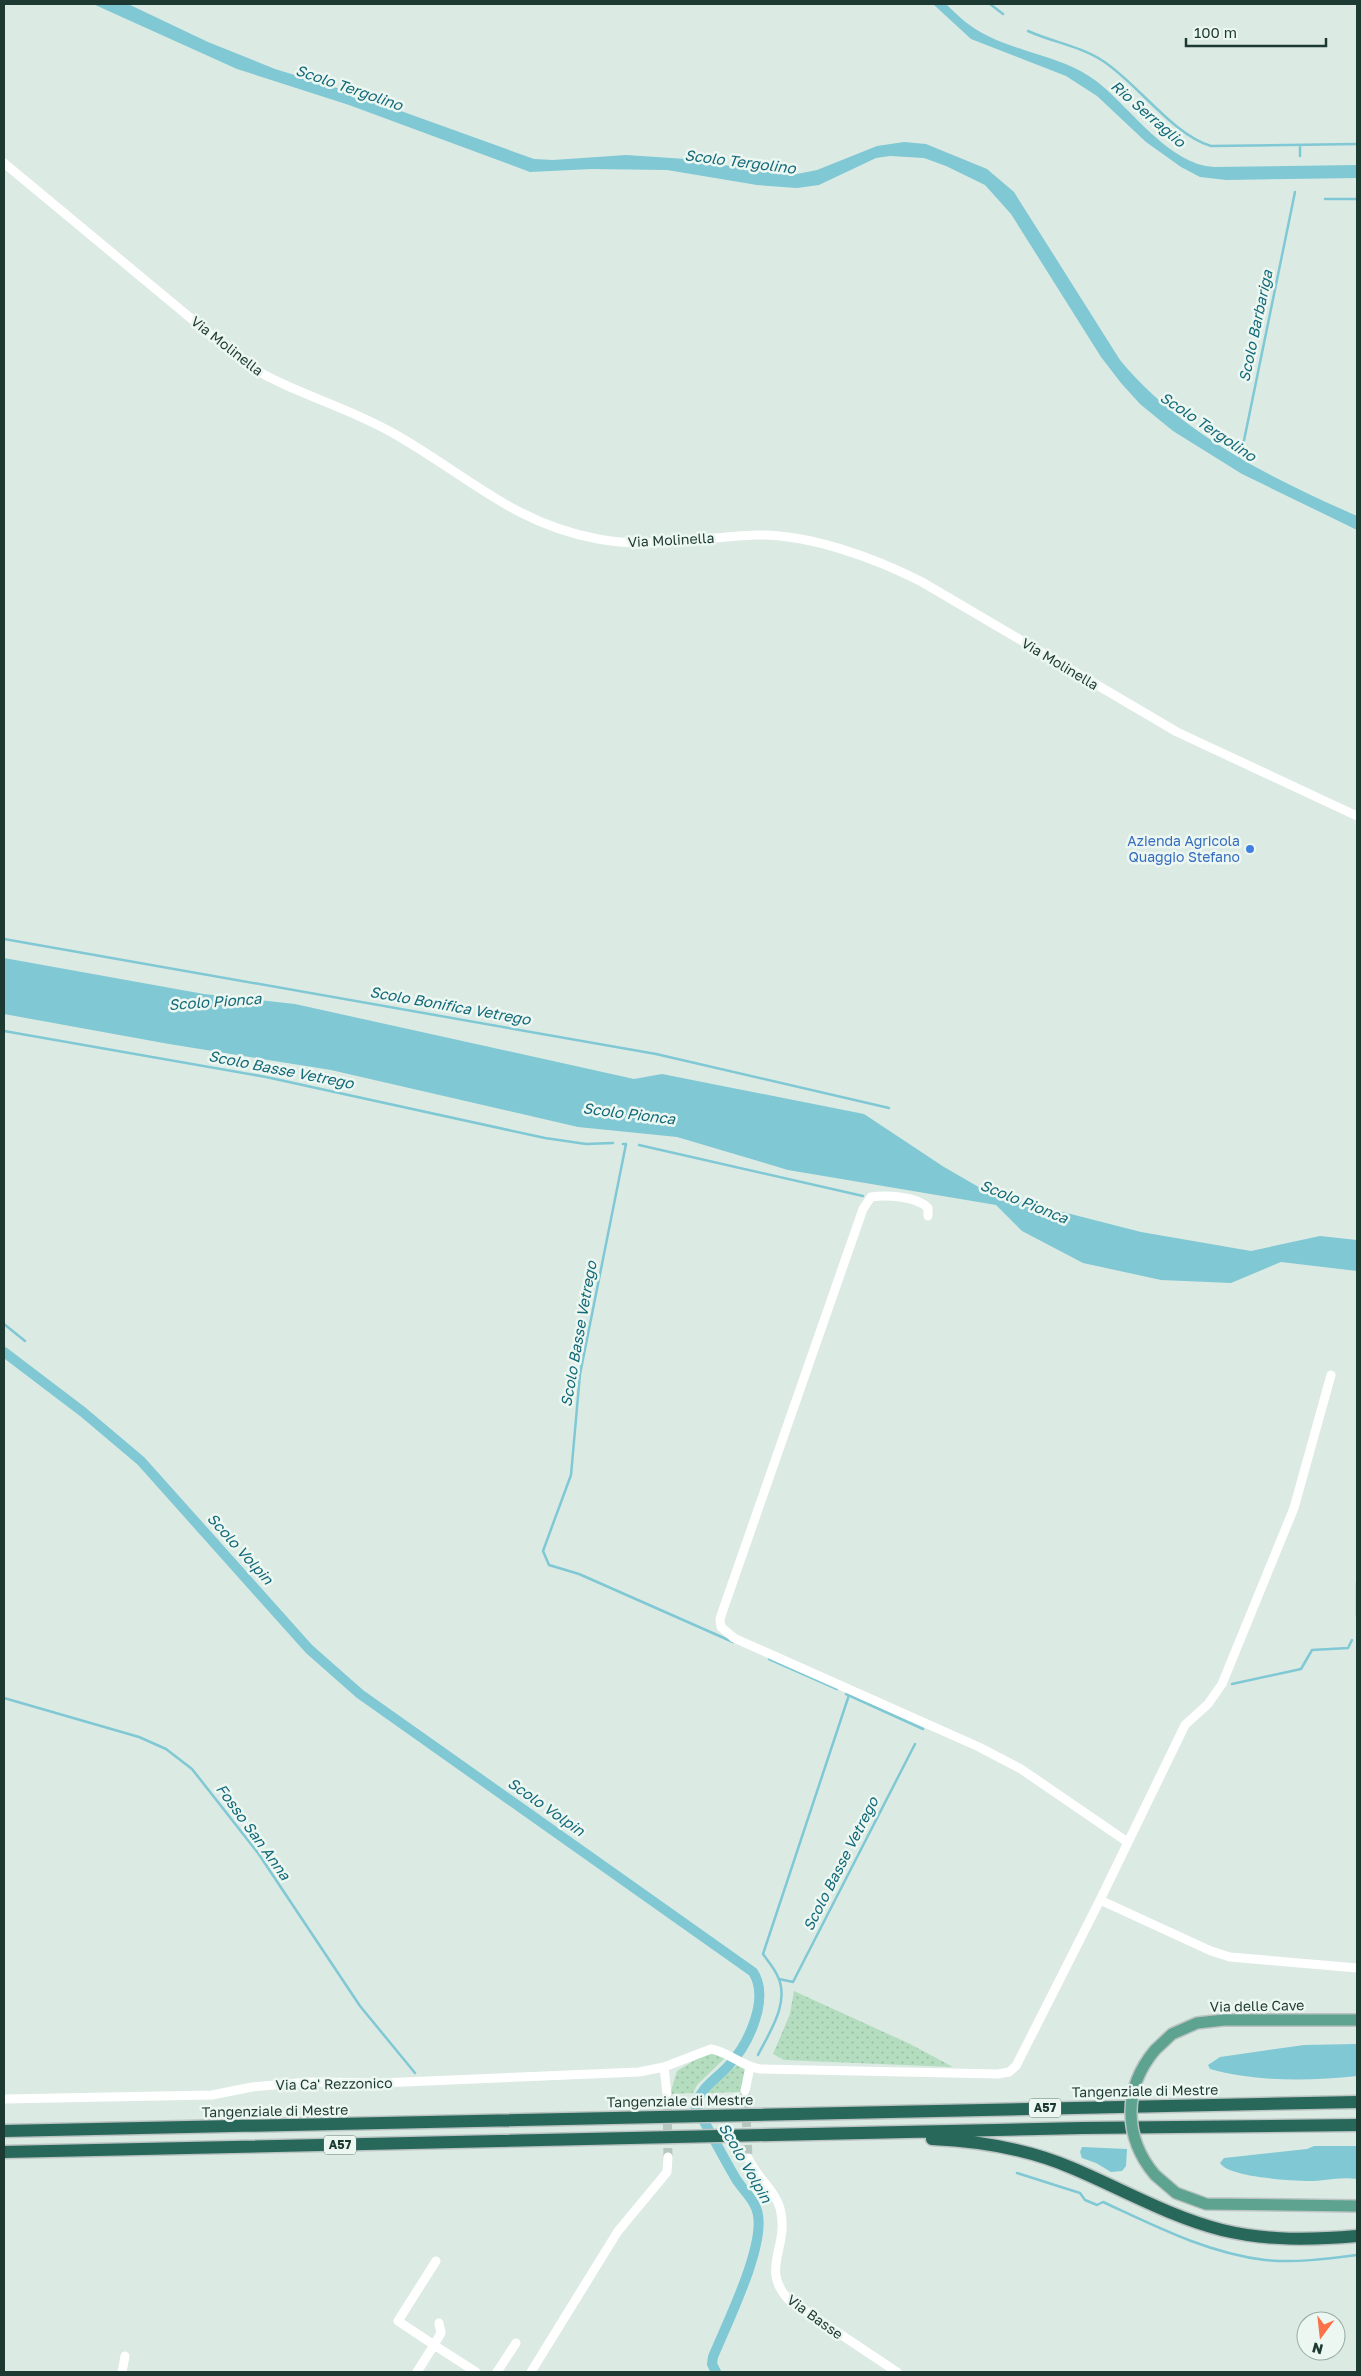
<svg xmlns="http://www.w3.org/2000/svg" width="1361" height="2376" viewBox="0 0 1361 2376" font-family="'Golos Text',sans-serif">
<defs>
<pattern id="grass-dots" width="8" height="8" patternUnits="userSpaceOnUse" patternTransform="scale(1.25)"><rect width="8" height="8" fill="#b3ddbe"/><path d="M2 2h.1M6 6h.1" fill="none" stroke="#9abea4" stroke-width="1.8" stroke-linecap="round"/></pattern>
</defs>
<rect width="100%" height="100%" fill="#dceae4"/>
<path fill="url(#grass-dots)" d="M794,1991L910,2044L953,2067L784,2060L773,2054L790,2014Z
M713,2054L725,2058L697,2085L693,2093L670,2094L677,2071L703,2055Z
M737,2065L745,2070L741,2092L706,2093Z"/>
<path fill="#7fc8d4" d="M93,4H128L208,42L275,69L337,88L534,159L553,160L626,155L686,159L776,173L797,174L817,170L877,146L904,142L926,144L987,169L1014,192L1120,360C1181,434 1271,478 1357,516V530L1242,474L1173,431L1140,404L1121,383L1101,357L1011,214L985,185L946,166L924,158L890,156L876,158L819,185L797,188L757,185L667,170L592,169L530,172L349,105L237,69Z
M933,4H946C959,17 971,28 988,36C1024,54 1069,58 1100,84C1132,110 1170,165 1214,167L1357,165V178L1226,180L1200,177L1181,167L1146,142L1097,96L1066,76L971,39Z
M4,958L204,994L295,1004L634,1079L662,1074L864,1114L944,1167L989,1193L1141,1232L1251,1251L1320,1236L1357,1240V1271L1281,1262L1231,1283L1161,1280L1083,1263L1022,1231L996,1205L788,1170L677,1137L578,1127L331,1070L169,1044L4,1014Z
M1357,2044V2076C1309,2081 1257,2082 1210,2069L1208,2065L1220,2057L1304,2045Z
M1314,2146H1357V2179C1343,2177 1329,2180 1314,2181C1296,2181 1229,2178 1220,2163L1224,2158L1307,2149Z
M1082,2147L1127,2149L1126,2166L1122,2171L1111,2172L1096,2163L1082,2158L1080,2152Z"/>
<g fill="none" stroke-linecap="round" stroke-linejoin="round">
<path stroke="#7fc8d4" stroke-width="2.5" d="M990,4L1003,14
M1028,31C1052,42 1080,46 1103,61C1137,83 1173,135 1211,146L1357,144
M1300,156V145
M1325,199H1357
M1240,460L1295,192
M4,939L656,1054L889,1108
M4,1031L266,1077L545,1138L586,1144L613,1143
M623,1144H626L580,1374L571,1475L543,1551L549,1565L579,1574L733,1642
M639,1145L863,1196
M4,1324L25,1341
M1357,1583V1616
M769,1659L837,1689
M1232,1684L1301,1669L1312,1650L1348,1648L1352,1640
M846,1694L923,1729
M4,1698L139,1737L166,1749L192,1769L258,1853L360,2006L415,2073
M779,1979L793,1982L915,1744
M758,2055C769,2033 790,2003 778,1977C775,1969 768,1961 763,1954L849,1695
M1017,2173L1080,2193L1085,2200L1097,2205L1103,2202C1155,2226 1207,2253 1265,2260C1295,2263 1327,2259 1357,2255"/>
<path stroke="#7fc8d4" stroke-width="10" d="M4,1352L83,1412L141,1461L309,1649L360,1694L753,1972C770,1998 749,2043 730,2064C716,2080 703,2085 695,2105C709,2130 722,2155 736,2179C743,2190 756,2201 758,2215C764,2249 727,2323 713,2357L712,2364L716,2372"/>
<path stroke="#b6c7c0" stroke-width="9" stroke-dasharray="9 4.5" stroke-linecap="butt" d="M745,2091L748,2158
M667,2094L668,2157"/>
<defs>
<path id="major" d="M1155,2050L1172,2034L1197,2023L1224,2020H1357
M1155,2175L1176,2193L1206,2204L1357,2206"/>
<path id="highway" d="M4,2131L1357,2102
M932,2139C979,2141 1028,2149 1072,2168C1122,2189 1168,2216 1222,2230C1267,2241 1311,2240 1357,2236
M4,2152L1082,2128L1357,2125"/>
</defs>
<use href="#major" stroke="#bbc4c2" stroke-width="14"/>
<use href="#highway" stroke="#bbc4c2" stroke-width="15"/>
<path stroke="#fff" stroke-width="9" d="M4,163L247,365C293,393 345,406 391,432C465,473 511,523 598,539C651,549 703,537 756,535C810,534 875,558 922,582L1177,732L1357,816
M928,1216V1208C917,1196 887,1195 871,1197L863,1209L724,1607L720,1619L721,1627L734,1638L979,1747L1021,1769L1126,1841
M1100,1900L1211,1951L1230,1957L1357,1968
M664,2067L667,2094
M745,2091L750,2067
M4,2099L212,2095L252,2087L309,2082L381,2083L639,2072L664,2067L711,2049C729,2052 741,2066 760,2069L998,2074L1009,2072L1016,2066L1100,1900L1185,1725L1208,1704L1222,1684L1294,1508L1331,1375
M748,2158C756,2177 778,2192 781,2213C788,2248 760,2270 789,2300L897,2372
M436,2261L398,2321L434,2345L441,2333L439,2323
M122,2372L125,2356
M417,2372L434,2345L476,2372
M497,2372L516,2343
M531,2372L618,2231L667,2172L668,2157"/>
<use href="#major" stroke="#5da390" stroke-width="11"/>
<use href="#highway" stroke="#27685a" stroke-width="12"/>
<defs>
<path id="major-bridge" d="M1155,2175C1123,2137 1123,2088 1155,2050"/>
</defs>
<use href="#major-bridge" stroke="#bbc4c2" stroke-width="14" stroke-linecap="butt"/>
<use href="#major-bridge" stroke="#5da390" stroke-width="11"/>
</g>
<circle fill="#3f7fe0" stroke="#edf7f2" stroke-width="2" cx="1250" cy="849" r="5"/>
<g text-anchor="middle" stroke-width="5" stroke-linejoin="round" paint-order="stroke">
<g fill="#edf7f2" stroke="#5b736c" stroke-width="1">
<rect x="1029" y="2098.5" width="32" height="19" rx="4"/>
<rect x="324" y="2135.5" width="32" height="19" rx="4"/>
</g>
<g font-size="12" font-weight="bold" fill="#1d3a32">
<text x="1045" y="2112">A57</text>
<text x="340" y="2149">A57</text>
</g>
<g font-size="14" fill="#1d3a32" stroke="#edf7f2">
<text transform="translate(227 346) rotate(38)" y="5">Via Molinella</text>
<text transform="translate(671 540) rotate(-3)" y="5">Via Molinella</text>
<text transform="translate(1060 664) rotate(31)" y="5">Via Molinella</text>
<text transform="translate(1257 2006) rotate(-1)" y="5">Via delle Cave</text>
<text transform="translate(334 2084) rotate(-1)" y="5">Via Ca' Rezzonico</text>
<text transform="translate(1145 2091) rotate(-1)" y="5">Tangenziale di Mestre</text>
<text transform="translate(680 2101) rotate(-1)" y="5">Tangenziale di Mestre</text>
<text transform="translate(275 2111) rotate(-1)" y="5">Tangenziale di Mestre</text>
<text transform="translate(815 2317) rotate(36)" y="5">Via Basse</text>
</g>
<g font-size="14" fill="#366cbe" stroke="#edf7f2" text-anchor="end">
<text x="1240" y="846">Azienda Agricola<tspan x="1240" dy="16">Quaggio Stefano</tspan></text>
</g>
<g font-size="15" font-style="italic" fill="#146a79" stroke="#edf7f2">
<text transform="translate(349 88) rotate(19)" y="5">Scolo Tergolino</text>
<text transform="translate(1148 114) rotate(41)" y="5">Rio Serraglio</text>
<text transform="translate(740 162) rotate(7)" y="5">Scolo Tergolino</text>
<text transform="translate(1256 326) rotate(-78)" y="5">Scolo Barbariga</text>
<text transform="translate(1208 427) rotate(34)" y="5">Scolo Tergolino</text>
<text transform="translate(215 1002) rotate(-4)" y="5">Scolo Pionca</text>
<text transform="translate(450 1006) rotate(10)" y="5">Scolo Bonifica Vetrego</text>
<text transform="translate(281 1070) rotate(11)" y="5">Scolo Basse Vetrego</text>
<text transform="translate(629 1114) rotate(7)" y="5">Scolo Pionca</text>
<text transform="translate(1024 1202) rotate(22)" y="5">Scolo Pionca</text>
<text transform="translate(579 1334) rotate(-80)" y="5">Scolo Basse Vetrego</text>
<text transform="translate(240 1549) rotate(48)" y="5">Scolo Volpin</text>
<text transform="translate(546 1807) rotate(35)" y="5">Scolo Volpin</text>
<text transform="translate(253 1832) rotate(54)" y="5">Fosso San Anna</text>
<text transform="translate(841 1864) rotate(-63)" y="5">Scolo Basse Vetrego</text>
<text transform="translate(745 2163) rotate(60)" y="5">Scolo Volpin</text>
</g>
</g>
<rect width="1361" height="2376" fill="none" stroke="#1d3a32" stroke-width="10"/>
<g transform="translate(1321 2336) rotate(195)"><circle r="24" fill="#edf7f2" stroke="#9aaba5"/>
<path d="M0-4L9 19L0 12L-9 19Z" fill="#fc7248"/>
<text y="-8" font-size="14" font-weight="bold" text-anchor="middle" fill="#1d3a32">N</text>
</g>
<path d="M1186 38v8h140v-8" fill="none" stroke="#1d3a32" stroke-width="2.5"/>
<text x="1194" y="38" font-size="15" fill="#1d3a32" stroke="#edf7f2" stroke-width="4" paint-order="stroke">100 m</text>
</svg>
